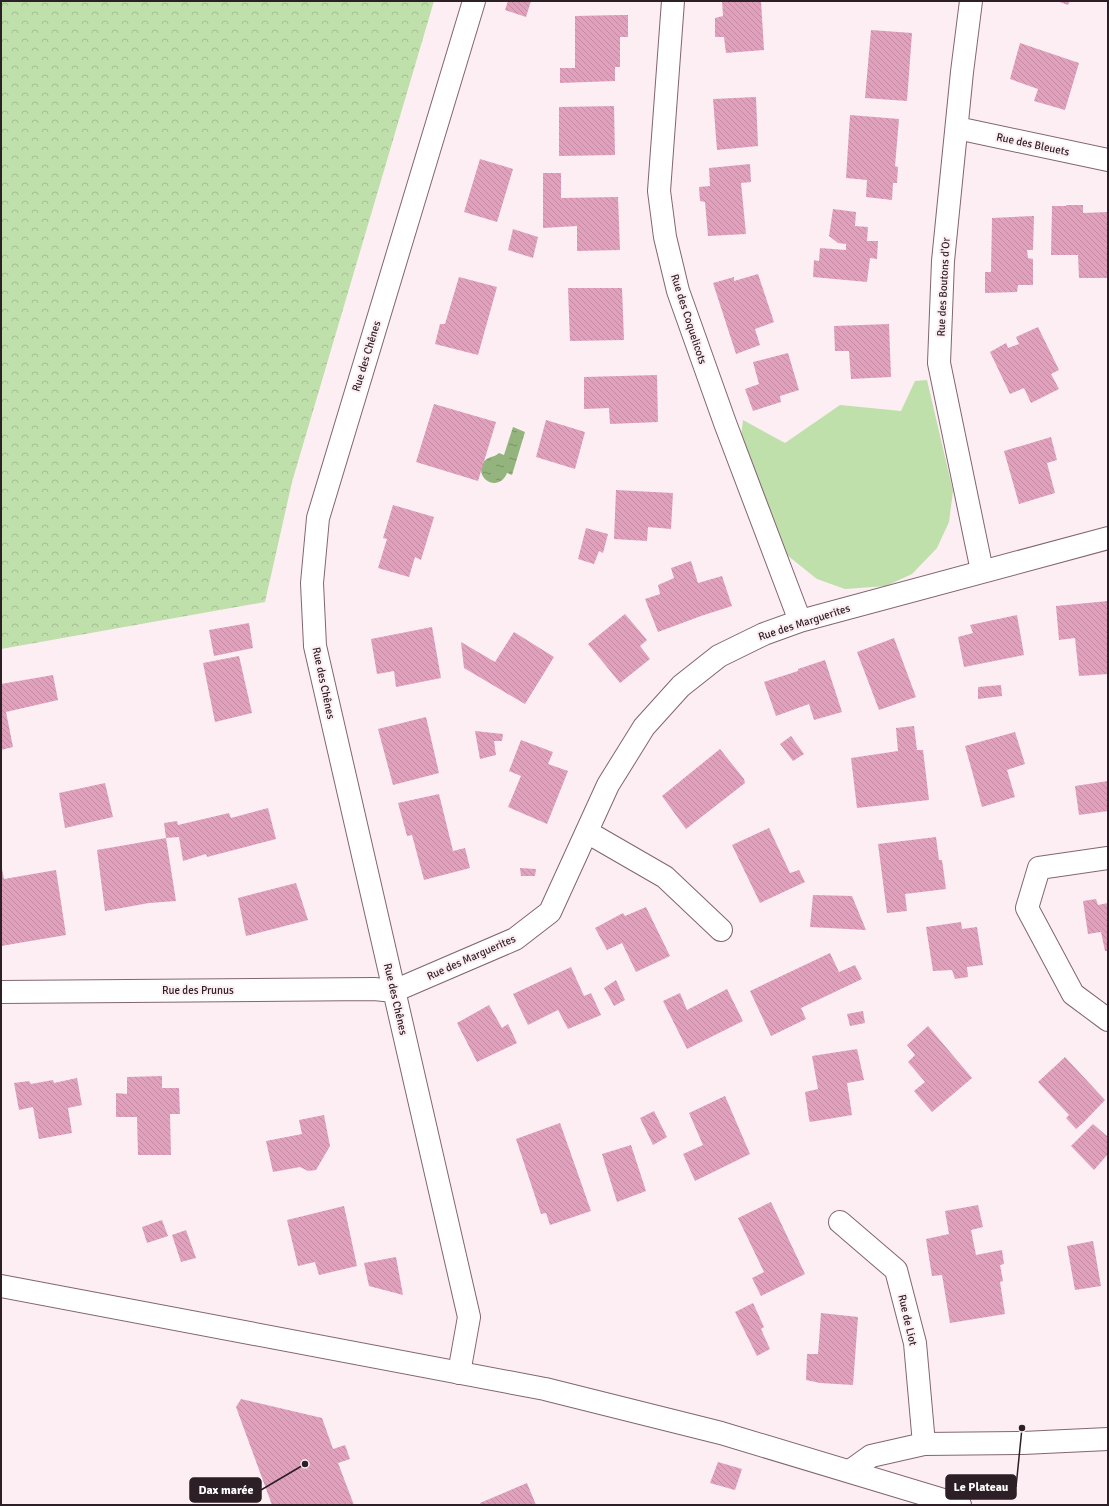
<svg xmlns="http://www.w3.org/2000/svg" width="1109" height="1506" viewBox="0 0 1109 1506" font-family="Signika,sans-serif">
<defs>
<pattern id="forest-crowns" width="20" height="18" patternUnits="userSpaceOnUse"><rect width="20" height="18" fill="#bfdfab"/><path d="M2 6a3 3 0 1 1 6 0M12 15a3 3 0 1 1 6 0" fill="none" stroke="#a4bf93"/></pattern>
<pattern id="water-ripples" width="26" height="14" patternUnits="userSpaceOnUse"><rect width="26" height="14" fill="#94b47e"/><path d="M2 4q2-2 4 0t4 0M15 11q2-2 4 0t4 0" fill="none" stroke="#799267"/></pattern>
<pattern id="building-back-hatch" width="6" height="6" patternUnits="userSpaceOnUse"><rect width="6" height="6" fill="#e1a1bd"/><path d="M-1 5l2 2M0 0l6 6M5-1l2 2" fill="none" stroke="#c18aa2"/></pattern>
</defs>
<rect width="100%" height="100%" fill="#fceef3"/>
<path fill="#bfdfab" d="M927,380L953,491L949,522L937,548L912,574L886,586L845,589L817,579L787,555L741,436L743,420L785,443L840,405L901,411L915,381Z"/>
<path fill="url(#forest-crowns)" d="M1,1H434L292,482L265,602L1,649Z"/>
<path fill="url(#water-ripples)" d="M513,427L525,432L512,475L507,473C499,493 474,479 483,463C487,456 494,458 499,453L504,455Z"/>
<path fill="url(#building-back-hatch)" d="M508,1H531L526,17L505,10Z
M722,1H761L764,50L726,53L724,37H715V18L723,16Z
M1057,1H1070L1068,5Z
M620,15H628V37H620V67H615V81L560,83V68H575V16Z
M871,30L912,33L907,101L865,98Z
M1020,43L1079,63L1065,110L1034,101L1038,89L1010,79Z
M756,97L758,146L717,150L713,99Z
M614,106L615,155L559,156V107Z
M850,115L899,119L895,166L898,167L897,183H893L892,200L866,197L867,180L846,178Z
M480,159L513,169L497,222L464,212Z
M750,164L751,182L741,183L746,234L708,236L705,202L700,201L699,187L710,186L709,168Z
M543,173H561V198L618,197L620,250L577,251V226L543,228Z
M1066,205H1083V213L1108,212V278H1079L1078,255H1051L1052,206H1066Z
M833,209L856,212L855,226L868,227L867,241H878L877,259L870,258L867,282L813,277L814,260L819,261L820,248L846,250V244L838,243L829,236Z
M1034,216L1033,250H1027L1028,258L1033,259V285H1018L1017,292L985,293V272H991L992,218Z
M513,229L538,237L533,258L508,250Z
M758,274L774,322L755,329L760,345L736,354L713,283L734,277V281Z
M459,277L497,287L478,355L435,344L440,324H445Z
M568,288H622L624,340L570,341Z
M889,324L891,377L851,379L849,351H835L834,326Z
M1038,327L1059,370L1051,374L1059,389L1031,403L1024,388L1010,394L990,352L1006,343L1008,348L1019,344L1016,337Z
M788,353L799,390L780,396L781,402L753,411L745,389L759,384L753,362Z
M657,375L658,422L610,424L609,408L584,409V377Z
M434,404L496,422L478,481L416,462Z
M546,420L585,432L575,469L536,457Z
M1051,437L1057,460L1047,463L1055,493L1019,504L1004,451Z
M616,490L673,493L671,529L648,527L647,541L614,539Z
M393,505L434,517L421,560L415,557L409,577L378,568L387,539L383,538Z
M586,528L608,534L603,553L599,551L594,564L578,559Z
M691,561L698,583L722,576L732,606L701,616L658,632L645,599L660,594L658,585L674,578L671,568Z
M1108,601V674L1079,676L1075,638L1059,640L1056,606Z
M625,614L647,640L640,646L650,659L620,683L588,644Z
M1017,615L1024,655L964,667L958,637L973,633L970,625Z
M249,623L253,648L214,656L209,630Z
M432,627L441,678L396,687L394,671L377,674L371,639Z
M514,632L554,657L525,704L464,668L461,642L495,662Z
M894,638L916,697L879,710L857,652Z
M239,656L252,713L215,722L203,663Z
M825,660L842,712L814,720L809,704L776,716L764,682L798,671V669Z
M53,675L58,700L6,712L13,747L1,750V684Z
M1001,685L1002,696L978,699V687Z
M426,717L439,773L393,785L378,729Z
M914,726L917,750H923L929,800L857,808L851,758L898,751L896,728Z
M475,731L503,734L502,741H494L496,755L480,759Z
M1015,732L1025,764L1007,770L1015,797L982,807L965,746Z
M791,736L804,754L793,761L780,744Z
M521,740L553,752L548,764L568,771L547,824L508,807L521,776L509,771Z
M720,749L744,779L745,783L686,829L662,796Z
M1108,781V811L1079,815L1075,786Z
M105,783L113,817L65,828L59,793Z
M439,794L453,851L465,848L470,868L424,880L412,835L407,836L398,803Z
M268,808L276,839L207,857L206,854L183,861L179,837L166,838L164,823L177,821L178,825L229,813L231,818Z
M769,828L790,873L799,870L805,882L760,903L732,845Z
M936,837L939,860H942L946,889L905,894L907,911L887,913L878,844Z
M166,838L176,901L149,903L105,911L97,850Z
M1,864L4,879L56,870L66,935L1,946Z
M520,868L536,869L535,876H521Z
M296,883L308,920L246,936L238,898Z
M813,895L852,896L866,930L810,927Z
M1096,899L1098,905L1108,903V951H1105L1101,932L1088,934L1083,901Z
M646,907L670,956L636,972L622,943L607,950L595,928L623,913L625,916Z
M961,922L962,929L977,927L983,965L967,967L968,977L955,979L952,970L933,971L926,927Z
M830,953L839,972L855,965L862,979L801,1008L806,1019L771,1036L750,991Z
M571,967L584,996L591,993L601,1015L568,1029L558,1010L528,1025L513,994Z
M616,980L625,1000L614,1006L604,988Z
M727,989L743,1021L687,1049L663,1001L680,993L687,1010Z
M489,1005L502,1028L508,1024L517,1043L477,1062L457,1023Z
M863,1011L865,1023L850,1026L847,1014Z
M928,1026L972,1078L932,1112L914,1091L925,1082L908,1062L915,1055L907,1045Z
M857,1049L864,1080L847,1083L852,1115L810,1122L809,1119L805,1092L818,1089L812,1056Z
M1065,1057L1105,1100L1084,1122L1076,1129L1066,1118L1069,1115L1038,1082Z
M162,1076V1088H179L180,1114H170L171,1155H138L137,1117H116V1093L127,1094V1077Z
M77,1078L82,1105L68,1108L72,1133L39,1139L33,1107L19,1110L14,1083L29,1081L31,1084L53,1080L54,1083Z
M725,1096L750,1154L695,1181L683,1154L703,1145L689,1113Z
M654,1111L667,1137L653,1145L640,1118Z
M324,1115L330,1146L316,1170L308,1171L300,1167L273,1172L266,1141L302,1134L299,1120Z
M560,1123L591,1211L550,1225L546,1213L541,1214L516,1139Z
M1093,1124L1108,1137V1154L1094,1170L1071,1146Z
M631,1145L646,1191L617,1202L602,1154Z
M771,1202L805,1274L761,1296L752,1278L764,1272L738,1218Z
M978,1205L983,1227L971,1230L976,1255L1002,1250L1004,1264L1000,1265L1003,1281L1000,1282L1005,1314L950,1323L942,1275L932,1276L926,1239L949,1234L945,1211Z
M344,1206L357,1266L319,1275L315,1262L298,1266L287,1220Z
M162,1220L168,1236L147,1243L142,1227Z
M186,1230L196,1258L181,1262L172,1235Z
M1093,1241L1101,1286L1075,1290L1067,1246Z
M396,1257L403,1295L369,1286L364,1263Z
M753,1303L764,1327L761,1329L770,1349L757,1356L735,1312Z
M821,1313L858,1317L853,1385L820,1383L806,1380L807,1354H818Z
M241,1399L322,1418L333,1449L345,1445L350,1459L338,1463L354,1505H272L236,1407Z
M718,1462L742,1469L735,1490L710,1483Z
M527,1483L536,1505H481L480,1503Z"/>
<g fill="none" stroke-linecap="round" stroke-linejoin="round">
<defs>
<path id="street" d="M673,1L659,191L665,237L678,291L725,423L800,621
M971,1L962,72L943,261L939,363L982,571
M957,128L1108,160
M587,832L665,877L721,930
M1108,858L1039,868L1027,908L1073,994L1108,1020
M1,992L374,989L394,991L515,939L550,912L608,785L644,727L681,686L719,656L764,634L800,621L1108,538
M840,1222L896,1270L915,1343L924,1444
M459,1373L469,1317L315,646L312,583L318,518L474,1
M850,1471L871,1456L924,1444L1023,1443L1108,1439"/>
<path id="secondary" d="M1,1286L545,1389L721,1433L960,1505"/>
</defs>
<use href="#street" stroke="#836572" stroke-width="24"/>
<use href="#secondary" stroke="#836572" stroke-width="24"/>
<use href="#street" stroke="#fff" stroke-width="22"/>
<use href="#secondary" stroke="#fff" stroke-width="22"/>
</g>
<g text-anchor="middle" stroke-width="4" stroke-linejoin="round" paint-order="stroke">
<g font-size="11" fill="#2c1f25" stroke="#fceef3">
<text transform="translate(1033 144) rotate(12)" y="4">Rue des Bleuets</text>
<text transform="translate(943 287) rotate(-87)" y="4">Rue des Boutons d'Or</text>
<text transform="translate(689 319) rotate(72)" y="4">Rue des Coquelicots</text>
<text transform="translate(366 356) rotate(-73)" y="4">Rue des Chênes</text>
<text transform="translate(804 622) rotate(-18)" y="4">Rue des Marguerites</text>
<text transform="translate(324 683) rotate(78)" y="4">Rue des Chênes</text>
<text transform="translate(471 957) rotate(-24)" y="4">Rue des Marguerites</text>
<text x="198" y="994">Rue des Prunus</text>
<text transform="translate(396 999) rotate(77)" y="4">Rue des Chênes</text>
<text transform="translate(908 1320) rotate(77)" y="4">Rue de Liot</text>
</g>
</g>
<path fill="none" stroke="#2c1f25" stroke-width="1.5" d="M1022 1428L1016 1487M305 1464L261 1490"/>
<g fill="#2c1f25" stroke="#fceef3" stroke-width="1.5">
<circle cx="1022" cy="1428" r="4"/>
<circle cx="305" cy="1464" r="4"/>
</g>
<g fill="#2c1f25" stroke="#2c1f25" stroke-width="1.5">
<rect x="946" y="1475" width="70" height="24" rx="4"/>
<rect x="190" y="1478" width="71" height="24" rx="4"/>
</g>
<g font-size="12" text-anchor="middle" font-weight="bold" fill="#fff">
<text x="981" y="1491">Le Plateau</text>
<text x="226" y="1494">Dax marée</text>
</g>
<rect width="1109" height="1506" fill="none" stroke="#2c1f25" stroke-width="4"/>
</svg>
